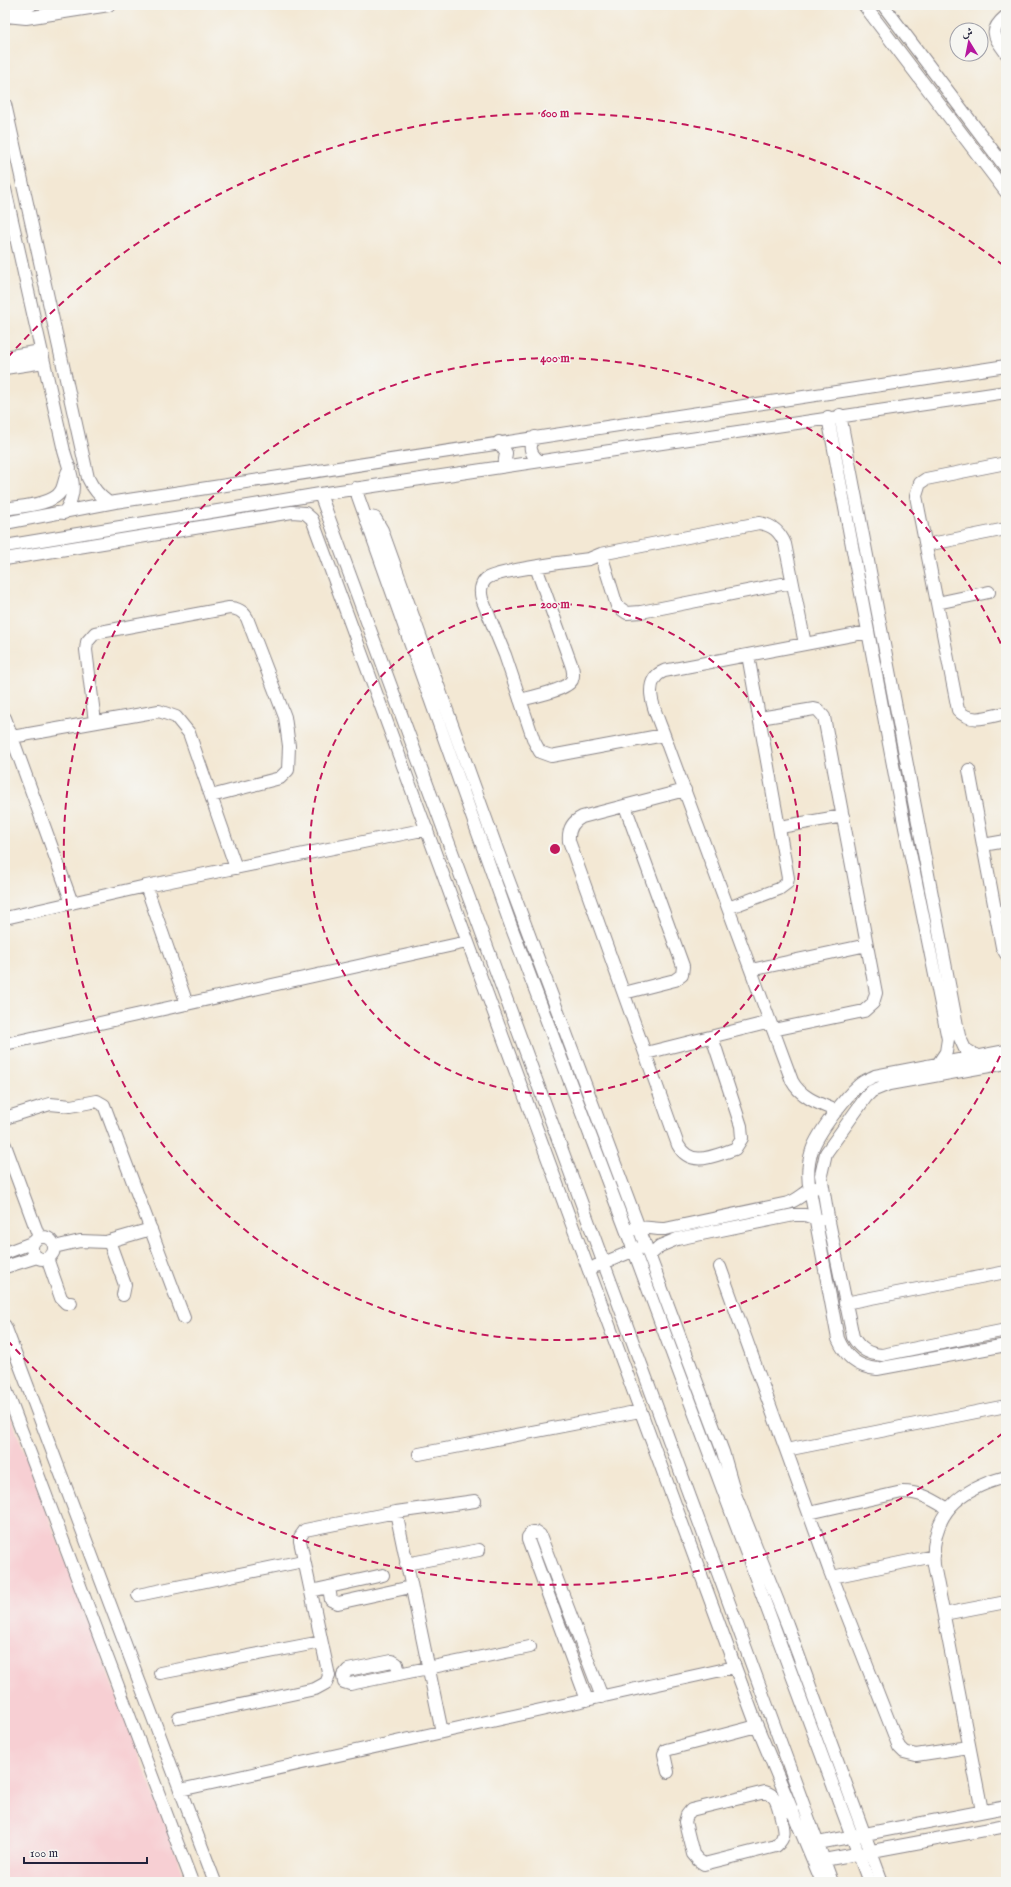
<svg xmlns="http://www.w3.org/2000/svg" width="1011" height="1887" viewBox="0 0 1011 1887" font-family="'IM FELL English',Amiri,serif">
<rect width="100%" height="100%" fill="#f6f6f2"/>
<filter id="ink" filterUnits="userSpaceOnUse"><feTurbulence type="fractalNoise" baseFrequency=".025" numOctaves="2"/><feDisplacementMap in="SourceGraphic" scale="8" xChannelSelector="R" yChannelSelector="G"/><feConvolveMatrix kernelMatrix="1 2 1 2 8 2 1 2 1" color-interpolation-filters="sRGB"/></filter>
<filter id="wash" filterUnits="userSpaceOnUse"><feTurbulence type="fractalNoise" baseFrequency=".012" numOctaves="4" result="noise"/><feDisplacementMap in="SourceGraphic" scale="16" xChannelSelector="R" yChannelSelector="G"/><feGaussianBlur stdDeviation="0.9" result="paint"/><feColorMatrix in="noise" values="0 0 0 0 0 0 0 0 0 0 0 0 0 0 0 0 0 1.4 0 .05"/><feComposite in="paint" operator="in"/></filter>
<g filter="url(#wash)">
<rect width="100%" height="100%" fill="#f3e8d4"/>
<path fill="#f7cfd3" d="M5,1401L187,1882H5Z"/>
</g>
<g filter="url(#ink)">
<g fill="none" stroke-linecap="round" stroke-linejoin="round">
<defs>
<path id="minor" d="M864,5L1006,192
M883,5L1006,168
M6,16L26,18L109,5
M1006,16C988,31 994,36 1006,53
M5,17L20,8L31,5
M5,104L88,478C93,489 99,496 109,503
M5,189L64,451C71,476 80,488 64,513
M5,357L41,351
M5,368L44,362
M840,415L959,1036L965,1049L977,1056
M828,417L902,813L948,1039L946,1052L938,1064
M535,437C528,445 530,454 538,460
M499,442L506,453L504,466
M1006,463L926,479L920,483L916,496L958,710C971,725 990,716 1006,713
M355,488L511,926L634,1251L869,1882
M320,494L832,1882
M5,509C21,506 53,505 61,491C65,484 65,473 70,468
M365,516L375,518L382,530L498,852L723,1452L735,1494L787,1624L882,1882
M5,523L115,502L1006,366
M926,545L1006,529
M5,546L320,494L1006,392
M601,554L617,606L627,613L641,612L792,582
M5,559L292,512L305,513L312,519L735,1667L757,1726L822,1882
M937,603L989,592
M520,700C532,697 567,690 572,680C574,675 573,669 571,664L536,567
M5,718L72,903
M760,718L814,709L818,710L824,717L876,993L873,1003L864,1011L773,1030
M95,722L86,650L87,642L95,633L229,608C237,608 243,611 247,618L285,717L289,746L288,770L280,778L211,796
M664,735L551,756L540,752L534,741L505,655L482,599C480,592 480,585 486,579C495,571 572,561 589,559L601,554L759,523C773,525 780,532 785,544L805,644
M12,737L159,711L176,717L189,733L236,868
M969,770L1002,947L1006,954
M685,790L582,817C572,822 568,830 569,841L678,1145C691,1169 715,1155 735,1149L742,1138L741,1126L712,1037
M780,827L843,816
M983,845L1006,841
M146,886L187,1004
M728,908L779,889L787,883L788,878L748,655
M5,918L146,886L427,829
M751,970L867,945
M624,993L675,980L682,975L683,966L625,806
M5,1044L467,942
M1006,1051L875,1076C869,1079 863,1081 859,1085C845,1097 818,1133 812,1150C808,1163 807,1177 810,1190L838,1339C846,1357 857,1367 877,1369L1006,1345
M646,1053L770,1022
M1006,1063L889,1084L872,1091L866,1097L826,1153L821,1175L828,1217L853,1337C860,1349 868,1354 882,1355L1006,1330
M837,1111C820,1104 801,1098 792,1081L664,735C658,717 638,682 664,671L868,632
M5,1118L50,1104L71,1106L97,1101L104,1105L184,1318
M5,1145L39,1237
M634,1229C643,1225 655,1230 665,1229L788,1203C799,1200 805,1191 815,1188
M32 1248a11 11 0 1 1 22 0a11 11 0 1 1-22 0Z
M109,1241L125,1285L123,1295
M54,1247L80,1241L106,1242L151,1229
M5,1253L34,1242
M650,1255L660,1246L677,1239L794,1215H805L820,1220
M47,1258L61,1298L66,1303H71
M596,1266L640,1248
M5,1267L37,1257
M720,1267L829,1569L899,1747L904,1752L916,1755L969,1747
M845,1303L1006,1272
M5,1326L215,1882
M5,1387L192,1882
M786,1450L1006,1406
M419,1454L640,1411
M396,1512L442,1732
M809,1513L902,1492C921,1492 933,1500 948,1509
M406,1564L479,1550
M832,1577L934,1556
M329,1587L331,1600L338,1603L411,1587
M311,1591L383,1575
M138,1595L303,1561
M944,1614L1006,1602
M160,1673L321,1642
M399,1673L397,1664L392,1661L348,1670L343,1676L344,1682L350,1684L530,1647
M587,1700L528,1540V1537L532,1532H535L540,1535L602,1697
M179,1718L315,1689L326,1683L329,1676L300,1541V1537L305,1530L396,1512L475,1501
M668,1772L664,1754L666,1750L757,1726
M180,1790L735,1667
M982,1811L934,1565C930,1514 959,1489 1006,1477
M780,1813C777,1803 776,1795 765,1792L691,1810L687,1815L685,1822L693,1854L698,1860L704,1864L776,1846C788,1836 783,1827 780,1813L793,1810
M818,1843L1006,1807
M824,1860L1006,1826"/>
</defs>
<use href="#minor" stroke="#8a8588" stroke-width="14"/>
<use href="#minor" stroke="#fff" stroke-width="12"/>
</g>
</g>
<g fill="none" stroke="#c2185b" stroke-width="2" stroke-dasharray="7 5">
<circle cx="555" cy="849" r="245"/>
<path d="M1005 1045A491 491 0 1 1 1005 653"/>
<path d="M1003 1433A736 736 0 0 1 8 1341M8 357A736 736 0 0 1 1003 265"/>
</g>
<circle cx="555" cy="849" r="6" fill="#c2185b" stroke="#f6f6f2" stroke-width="2"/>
<g font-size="12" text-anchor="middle" font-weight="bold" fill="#c2185b" stroke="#f6f6f2" stroke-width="3" stroke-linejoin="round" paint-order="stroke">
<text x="555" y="117">600 m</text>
<text x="555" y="362">400 m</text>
<text x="555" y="608">200 m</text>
</g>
<rect width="1011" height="1887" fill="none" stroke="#f6f6f2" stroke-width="20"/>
<g transform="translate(969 42) rotate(350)"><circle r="19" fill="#f6f6f2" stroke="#a1a1a9"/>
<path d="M0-3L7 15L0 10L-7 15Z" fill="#b5179e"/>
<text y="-6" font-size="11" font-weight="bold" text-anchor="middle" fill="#22223b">ش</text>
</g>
<path d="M24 1857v6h123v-6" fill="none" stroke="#22223b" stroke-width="2"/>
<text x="30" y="1857" font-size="12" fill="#22223b" stroke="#f6f6f2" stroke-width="3" paint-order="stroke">100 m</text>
</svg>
